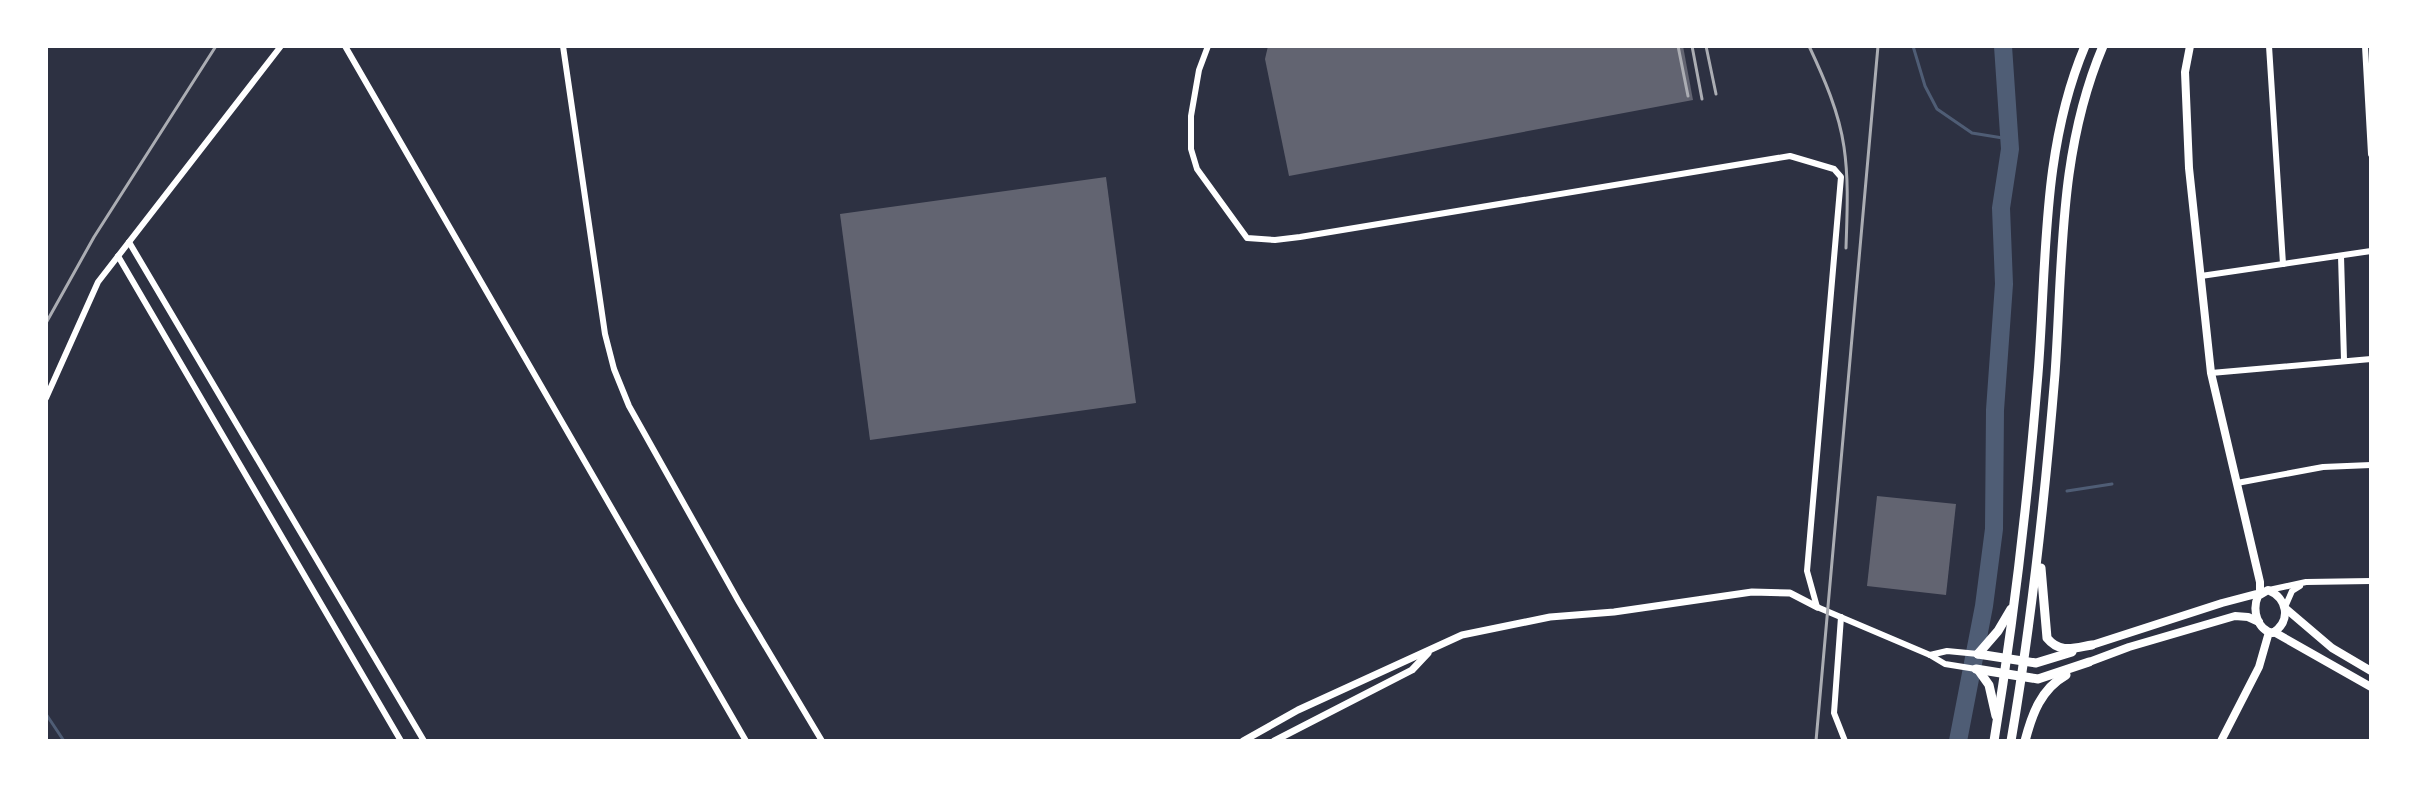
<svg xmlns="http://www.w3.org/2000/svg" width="2417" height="787" font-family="Figtree,sans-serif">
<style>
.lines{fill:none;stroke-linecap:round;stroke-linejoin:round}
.stream{stroke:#4f5d75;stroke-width:3}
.river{stroke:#4f5d75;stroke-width:18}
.building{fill:#626471}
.minor{stroke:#fff;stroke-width:6}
.tertiary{stroke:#fff;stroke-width:7}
.secondary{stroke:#fff;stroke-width:8}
.primary{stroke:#fff;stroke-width:9}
.rail{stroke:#abadb3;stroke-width:3}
</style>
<rect width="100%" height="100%" fill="#2d3142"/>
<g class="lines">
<g class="stream">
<path d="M1913 46 1925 86 1937 109 1972 133 2009 139"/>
<path d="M2067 491 2112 484"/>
<path d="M46 714 64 741"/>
</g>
<path class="river" d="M1958 741 1984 606 1994 529 1995 410 2004 284 2001 208 2010 149 2003 46"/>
</g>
<g class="building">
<path d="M1268 46H1683L1693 100 1289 176 1265 59Z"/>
<path d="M1106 177 1136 403 870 440 840 214Z"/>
<path d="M1877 496 1956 504 1946 595 1867 586Z"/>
</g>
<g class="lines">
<g class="minor">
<path d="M345 46 746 741"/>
<path d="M563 46 605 334 614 369 629 406 739 602 822 741"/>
<path d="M1208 46 1199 70 1191 116V149L1197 169 1247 238 1275 240 1300 237 1790 156 1834 169 1841 177 1807 571 1817 607 1930 655 1945 664 1976 669"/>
<path d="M2269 46 2283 264"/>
<path d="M2365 46 2371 154"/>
<path d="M129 242 424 741"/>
<path d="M118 256 401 741"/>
<path d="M2341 256 2344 360"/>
<path d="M2201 276 2371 251"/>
<path d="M2211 373 2371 359"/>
<path d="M46 398 98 282 281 46"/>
<path d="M2237 483 2323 467 2371 465"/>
<path d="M2269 590 2306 582 2371 581"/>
<path d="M2285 607 2292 591 2300 586"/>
<path d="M1841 617 1834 713 1845 741"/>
<path d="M1930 655 1947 651 1978 654"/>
</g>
<g class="tertiary">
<path d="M1243 741 1298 710 1462 635 1550 617 1614 612 1752 592 1790 593 1817 607"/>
<path d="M1274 741 1412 670 1428 653"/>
</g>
<g class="secondary">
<path d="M2268 590C2287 598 2292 620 2273 633 2257 630 2252 610 2258 596Z"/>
<path d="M2285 608 2332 648 2371 671"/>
<path d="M2274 632 2371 687"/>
<path d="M2092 645 2222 603 2260 593V582L2211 373 2189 168 2185 72 2190 46"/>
<path d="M2089 662 2129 647 2235 616 2248 617 2259 622"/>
<path d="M2221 741 2259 667 2269 632"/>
</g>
<g class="primary">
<path d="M2041 568 2047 638C2060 654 2074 648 2092 645"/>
<path d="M1978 654 2036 663 2072 652"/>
<path d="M1978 654 1998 631 2011 609"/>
<path d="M1976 669 2038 679 2089 662"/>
<path d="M1979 671 1989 685 1996 716"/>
<path d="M1994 741C2014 619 2028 497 2038 374 2047 263 2041 150 2085 46"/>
<path d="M2011 741C2032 619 2045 497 2055 374 2063 261 2058 152 2103 46"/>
<path d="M2025 741C2032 714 2041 689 2066 675"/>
</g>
<g class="rail">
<path d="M1678 46 1688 96"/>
<path d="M1692 46 1702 99"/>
<path d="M1706 46 1716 94"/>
<path d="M1809 46C1824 78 1839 112 1844 147 1849 181 1847 215 1846 248"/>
<path d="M46 323 94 237 216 46"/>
<path d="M1816 741 1878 46"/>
</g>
</g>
<rect width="2417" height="787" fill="none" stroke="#ffffff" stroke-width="96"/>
</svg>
